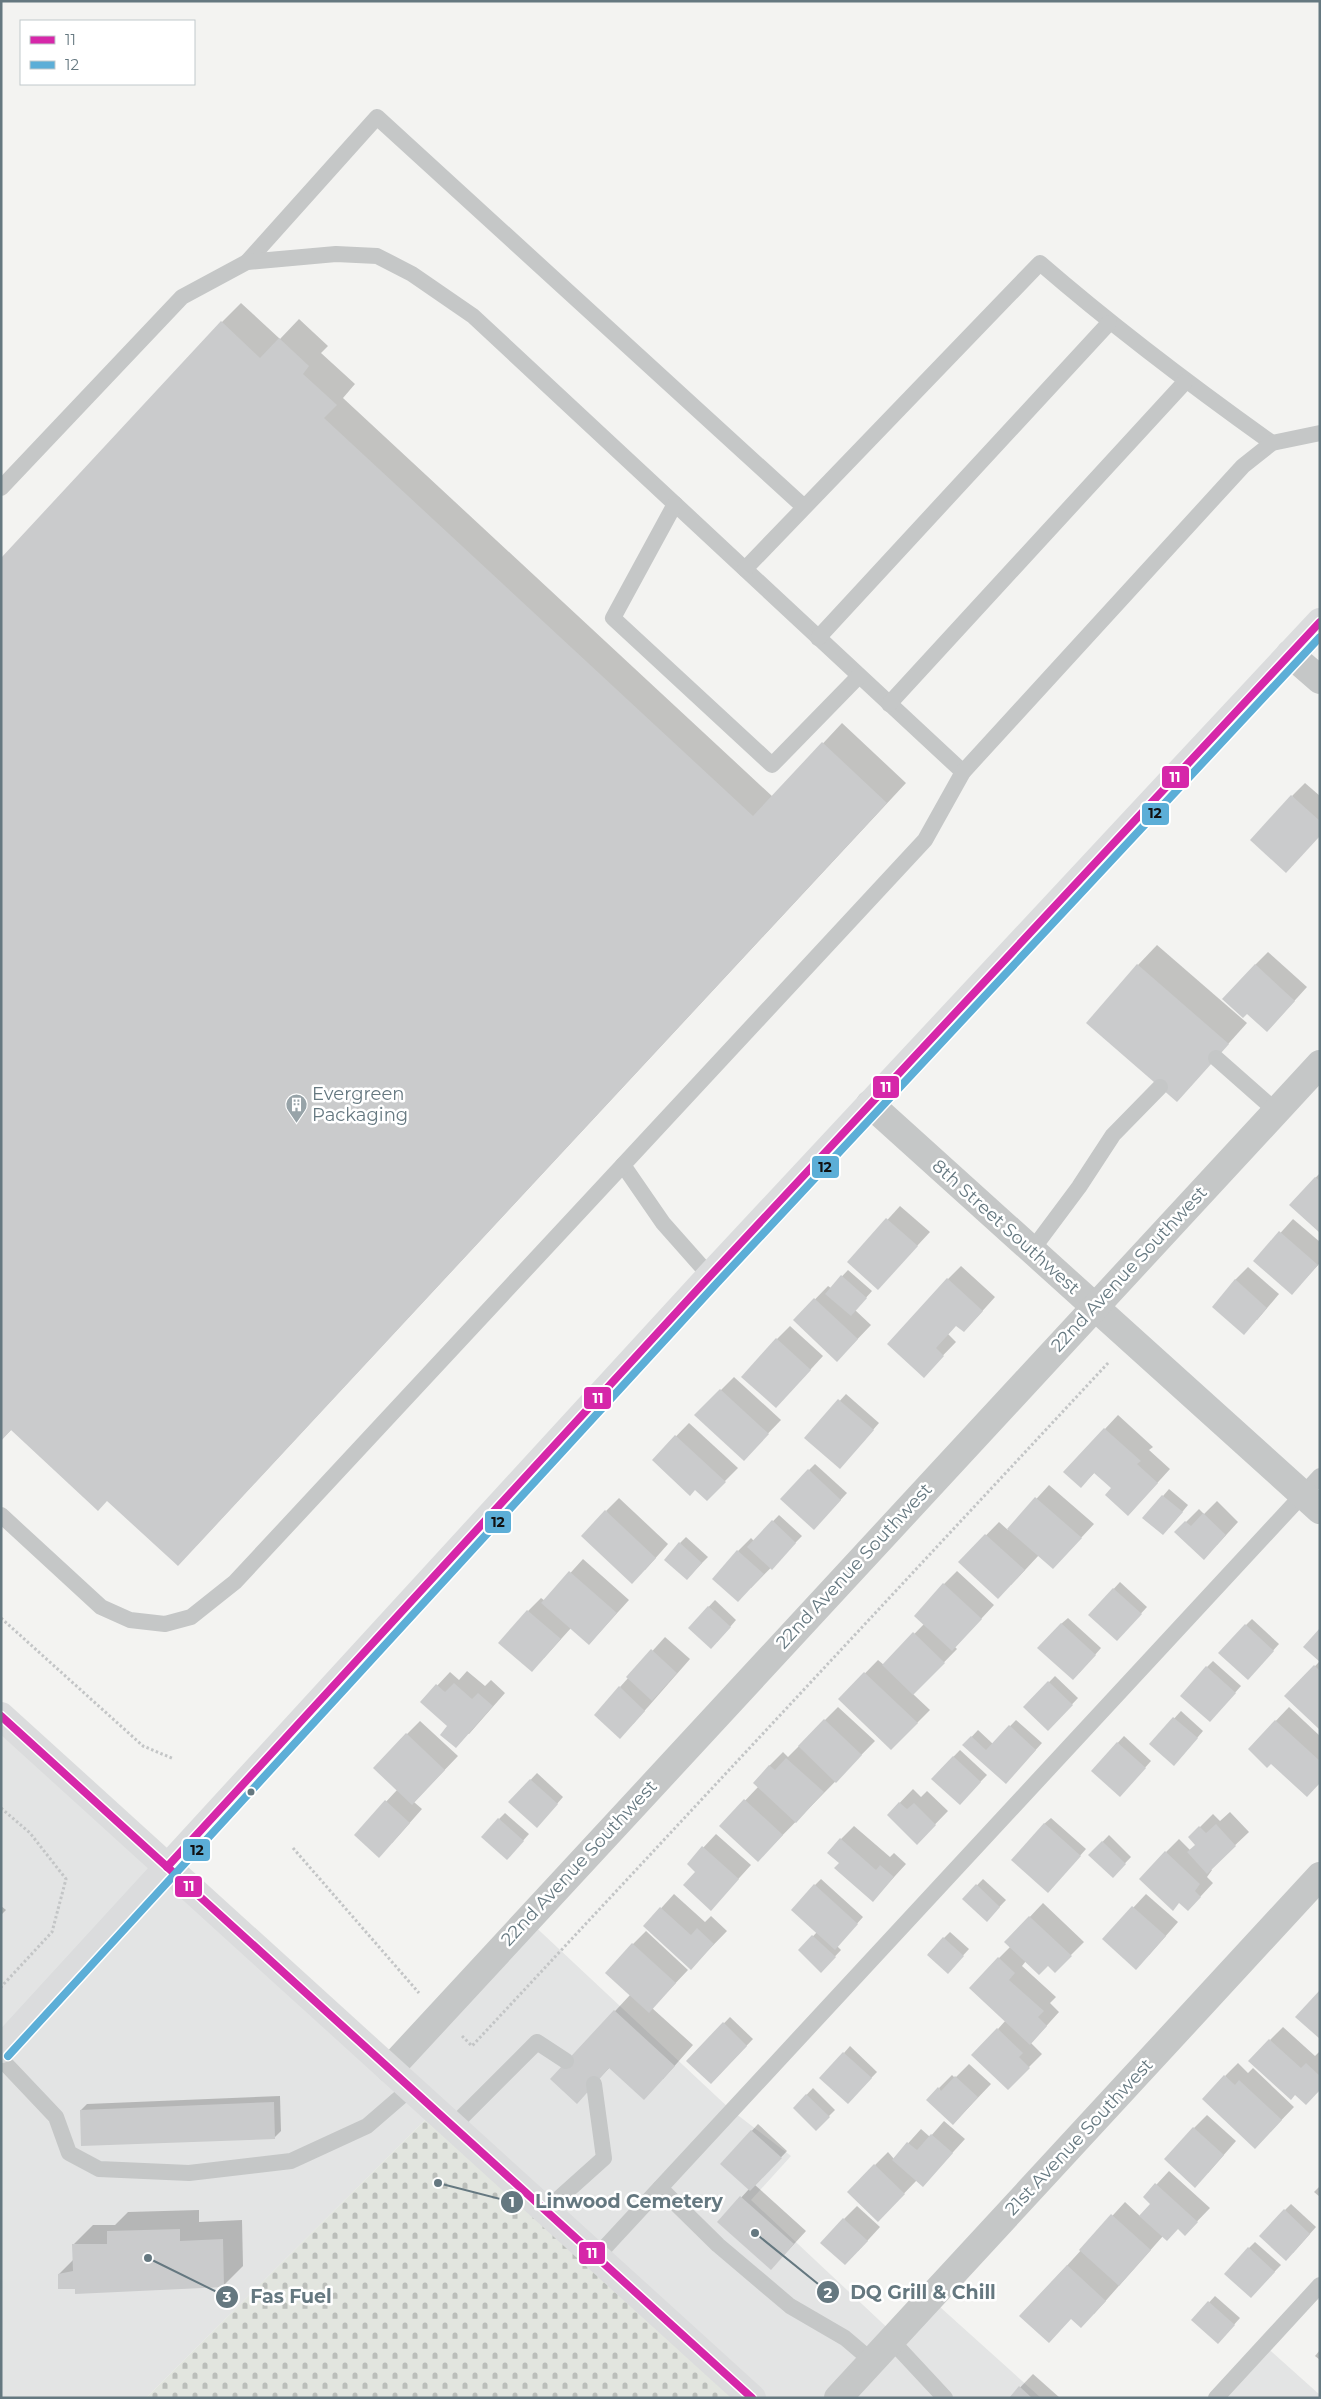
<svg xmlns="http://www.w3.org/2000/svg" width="1321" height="2399" font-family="Montserrat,sans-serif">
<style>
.built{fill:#e3e4e4}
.cemetery{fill:url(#cemetery-stones)}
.shadow{fill:#0003}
.building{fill:#cacbcc}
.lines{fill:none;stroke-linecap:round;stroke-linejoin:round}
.path{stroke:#c3c5c6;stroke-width:3;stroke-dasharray:2.5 2.5;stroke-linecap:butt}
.service{stroke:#c5c7c7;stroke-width:16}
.minor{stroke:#c5c7c7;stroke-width:28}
.secondary{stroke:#dbdcdd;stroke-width:28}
.bus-1-casing{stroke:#fff;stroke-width:11}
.bus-2-casing{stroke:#fff;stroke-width:11}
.bus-1{stroke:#d627a9;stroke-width:8}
.bus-2{stroke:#5caed7;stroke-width:8}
.bus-dot{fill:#657880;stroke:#fff;stroke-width:2}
.labels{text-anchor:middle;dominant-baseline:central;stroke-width:5;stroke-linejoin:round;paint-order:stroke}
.poi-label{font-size:18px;fill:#657880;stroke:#fff;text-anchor:start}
.street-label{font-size:18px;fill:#657880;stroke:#fff}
.leader{fill:none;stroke:#657880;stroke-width:2}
.callout-dot{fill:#657880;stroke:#fff;stroke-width:2}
.mark-label{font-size:15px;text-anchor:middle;font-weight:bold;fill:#fff}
.callout-label{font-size:19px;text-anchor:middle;font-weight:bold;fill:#657880;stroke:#fff;stroke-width:5;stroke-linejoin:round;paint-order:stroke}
.line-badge{stroke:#fff;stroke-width:2}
.badge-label{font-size:14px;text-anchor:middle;font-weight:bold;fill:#fff}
.pale-badge-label{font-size:14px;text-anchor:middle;font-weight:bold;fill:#111}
</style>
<defs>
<pattern id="cemetery-stones" width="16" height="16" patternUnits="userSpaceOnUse" patternTransform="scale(1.25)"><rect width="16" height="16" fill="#e2e5df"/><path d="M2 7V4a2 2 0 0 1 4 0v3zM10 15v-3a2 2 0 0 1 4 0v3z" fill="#bbbeba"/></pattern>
</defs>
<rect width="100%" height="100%" fill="#f3f3f1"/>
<g class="built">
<path d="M1 1717 390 2069 527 1919 731 2110 791 2156 751 2200 895 2335 930 2298 1041 2398H752L435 2110 146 2398H1Z"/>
<path d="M1264 2345 1320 2395V2398H1216Z"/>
</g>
<path class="cemetery" d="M435 2110 752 2398H146Z"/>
<g class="shadow">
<path d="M241 303 280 339 299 319 328 346 321 353 355 384 343 398 773 797 842 723 906 783 197 1545 108 1500 12 1429 1 1440 222 322Z"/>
<path d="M1305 783 1320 796V835L1292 796Z"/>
<path d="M1157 945 1247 1023 1177 1101 1138 965Z"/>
<path d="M1268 952 1307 987 1267 1031 1247 1012 1255 965Z"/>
<path d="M1320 1173V1232L1290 1205Z"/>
<path d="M900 1206 930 1232 878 1288 849 1262Z"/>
<path d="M1293 1219 1320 1242V1263L1292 1293 1255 1261Z"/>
<path d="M961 1266 995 1297 977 1317 957 1324 948 1334 956 1342 923 1376 948 1279Z"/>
<path d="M1248 1267 1279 1294 1257 1320 1235 1280Z"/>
<path d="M848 1270 872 1291 855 1310 871 1325 850 1347 795 1320 828 1286 831 1288Z"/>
<path d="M790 1326 823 1356 776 1407 777 1339Z"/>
<path d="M734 1377 781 1420 756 1446 696 1415Z"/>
<path d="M846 1394 879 1423 846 1461 806 1438Z"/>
<path d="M1118 1415 1153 1447 1149 1450 1170 1469 1128 1515 1112 1488 1095 1472 1081 1486 1065 1472Z"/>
<path d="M689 1423 738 1468 720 1486 696 1489 653 1460Z"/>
<path d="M815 1464 847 1493 820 1522 809 1470Z"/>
<path d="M1049 1485 1094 1524 1053 1568 1039 1555 1011 1585 960 1562 999 1522 1008 1530Z"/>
<path d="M1169 1489 1188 1505 1169 1528 1163 1496Z"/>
<path d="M619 1498 668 1544 645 1570 606 1511Z"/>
<path d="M1217 1501 1238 1522 1217 1545 1176 1532 1199 1509 1204 1514Z"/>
<path d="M779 1515 802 1536 751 1588 738 1551 751 1538 754 1541Z"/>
<path d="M686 1537 708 1557 693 1572 680 1543Z"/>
<path d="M583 1559 629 1600 589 1644 571 1628 544 1658 528 1611 541 1598 545 1601Z"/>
<path d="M957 1571 994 1605 955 1647 957 1649 913 1694 930 1710 891 1749 840 1699 878 1660 884 1665 924 1624 944 1584Z"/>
<path d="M1120 1582 1147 1607 1123 1633 1090 1615Z"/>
<path d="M715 1600 736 1620 717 1642 689 1628Z"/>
<path d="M1068 1618 1101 1648 1079 1673 1061 1624Z"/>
<path d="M1252 1619 1279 1644 1254 1672 1246 1625Z"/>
<path d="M665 1637 690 1659 633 1724 620 1687Z"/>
<path d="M1213 1661 1241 1686 1216 1714 1207 1667Z"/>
<path d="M1320 1661V1728L1286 1696Z"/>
<path d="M467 1671 485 1686 491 1680 505 1693 469 1734 449 1726 422 1702 450 1672 459 1680Z"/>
<path d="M1055 1676 1078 1698 1048 1730 1025 1707Z"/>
<path d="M838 1707 875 1741 771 1847 721 1826 758 1787 754 1783 770 1765 783 1752 788 1757Z"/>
<path d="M1289 1707 1320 1736V1782L1271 1762 1249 1749Z"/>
<path d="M1181 1711 1203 1731 1180 1758 1151 1744Z"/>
<path d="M1016 1720 1042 1743 1012 1776 964 1745 978 1730 993 1744Z"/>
<path d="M420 1721 458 1756 414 1802 422 1809 392 1843 355 1835 397 1790 407 1734Z"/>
<path d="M1124 1736 1151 1761 1126 1789 1092 1771Z"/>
<path d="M960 1750 987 1775 960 1803 933 1778Z"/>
<path d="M537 1773 563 1797 543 1820 510 1802Z"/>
<path d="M913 1789 921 1797 927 1791 948 1811 917 1843 888 1815Z"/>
<path d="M1230 1812 1249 1832 1210 1869 1212 1870 1207 1877 1213 1883 1188 1910 1166 1852 1179 1839 1191 1851 1197 1845 1190 1837 1213 1814 1220 1821Z"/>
<path d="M505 1813 529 1834 513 1852 499 1819Z"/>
<path d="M1051 1818 1086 1849 1054 1885 1044 1824Z"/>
<path d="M854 1826 890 1857 894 1853 906 1864 873 1900 841 1863V1839Z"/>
<path d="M716 1834 751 1865 711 1909 697 1872 688 1864Z"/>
<path d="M1109 1835 1131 1857 1113 1876 1090 1855Z"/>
<path d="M821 1879 863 1917 837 1946 841 1950 827 1965 800 1950 817 1932 815 1885Z"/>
<path d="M983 1879 1006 1900 987 1920 964 1899Z"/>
<path d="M674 1894 705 1922 711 1916 727 1931 691 1968 645 1926Z"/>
<path d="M1146 1894 1178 1922 1149 1955 1104 1939Z"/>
<path d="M1043 1903 1084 1942 1068 1958 1048 1964 1026 1961 1022 1966 1056 1997 1050 2003 1059 2012 1031 2043 1042 2054 1008 2088 998 2029 1006 2020 999 1958 1011 1946 1006 1942Z"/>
<path d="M1 1906 6 1910 1 1915Z"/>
<path d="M646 1931 688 1970 652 2008 693 2045 663 2079 610 2067 596 2082 552 2079 630 1995 633 1944Z"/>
<path d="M950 1932 969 1949 948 1972 928 1954Z"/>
<path d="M730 2017 753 2039 711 2083 688 2061Z"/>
<path d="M1283 2027 1315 2056 1320 2051V2090L1296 2094 1270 2040Z"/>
<path d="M850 2046 877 2072 854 2096 844 2053Z"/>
<path d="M1238 2063 1248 2073 1253 2068 1294 2107 1268 2134 1225 2076Z"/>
<path d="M969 2064 991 2084 953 2124 939 2088 952 2075 955 2078Z"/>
<path d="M813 2088 835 2110 816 2129 794 2108Z"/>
<path d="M280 2096 281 2131 275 2137 81 2110 87 2104Z"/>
<path d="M1207 2115 1236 2141 1208 2173 1194 2128Z"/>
<path d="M944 2121 965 2139 923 2185 917 2180 891 2207 875 2165 888 2152 894 2159 921 2129 930 2137Z"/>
<path d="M758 2124 787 2151 755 2185 806 2231 784 2255 719 2222 749 2189 722 2164Z"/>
<path d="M1169 2171 1210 2208 1185 2234 1178 2227 1163 2236 1094 2314 1072 2318 1021 2316 1125 2202 1140 2216 1151 2204 1145 2197Z"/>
<path d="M1320 2186V2197L1314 2192Z"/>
<path d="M1291 2204 1316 2227 1293 2253 1285 2210Z"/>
<path d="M857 2206 880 2227 858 2251 844 2219Z"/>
<path d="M199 2210V2222L242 2220 243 2266 223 2286 76 2288 59 2274 74 2259V2244L93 2225H115L128 2212Z"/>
<path d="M1255 2242 1281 2265 1257 2290 1249 2248Z"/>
<path d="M1215 2296 1240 2318 1224 2336 1193 2320Z"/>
<path d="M1320 2350V2360L1315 2356Z"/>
<path d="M1033 2374 1060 2398H1010Z"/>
</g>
<g class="building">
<path d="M221 321 260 358 279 338 309 366 303 374 337 405 324 418 753 816 822 742 887 803 178 1566 107 1501 98 1511 11 1430 1 1441V558Z"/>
<path d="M1291 795 1320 821V836L1286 873 1250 840Z"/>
<path d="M1137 964 1229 1044 1177 1102 1086 1023Z"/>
<path d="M1255 964 1295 1001 1267 1032 1247 1014 1243 1018 1222 999Z"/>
<path d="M1315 1177 1320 1181V1233L1289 1205Z"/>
<path d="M886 1218 918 1246 878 1290 847 1262Z"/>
<path d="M1279 1231 1318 1265 1292 1295 1253 1261Z"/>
<path d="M841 1275 867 1298 851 1316 825 1294Z"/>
<path d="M947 1278 983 1311 964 1332 956 1326 936 1348 944 1356 924 1378 887 1344Z"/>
<path d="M1235 1279 1267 1308 1244 1335 1212 1307Z"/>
<path d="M814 1298 858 1339 837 1362 793 1320Z"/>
<path d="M776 1338 811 1370 776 1408 741 1377Z"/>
<path d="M720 1389 769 1434 744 1461 694 1415Z"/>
<path d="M838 1399 874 1430 840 1469 804 1438Z"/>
<path d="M1104 1428 1141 1461 1137 1464 1158 1483 1128 1516 1105 1495 1111 1488 1094 1473 1081 1488 1063 1472Z"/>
<path d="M675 1435 726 1482 707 1501 695 1490 690 1496 652 1460Z"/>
<path d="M808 1469 841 1500 814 1530 780 1499Z"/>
<path d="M1162 1495 1183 1512 1163 1535 1142 1518Z"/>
<path d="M1035 1497 1082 1538 1053 1569 1007 1529Z"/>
<path d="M605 1510 656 1558 632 1584 581 1536Z"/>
<path d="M1203 1513 1226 1535 1204 1560 1174 1532 1185 1521 1191 1526Z"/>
<path d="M772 1520 796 1543 772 1570 747 1547Z"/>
<path d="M985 1534 1025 1570 998 1599 958 1562Z"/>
<path d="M679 1542 702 1563 687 1580 664 1560Z"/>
<path d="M737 1550 764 1574 738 1602 712 1579Z"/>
<path d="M569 1571 617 1613 589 1645 541 1603Z"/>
<path d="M943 1583 982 1619 952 1651 914 1616Z"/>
<path d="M1113 1588 1142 1614 1117 1641 1088 1615Z"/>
<path d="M708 1606 731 1627 711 1649 688 1628Z"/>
<path d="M527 1610 561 1639 532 1672 498 1643Z"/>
<path d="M1061 1623 1096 1655 1073 1680 1037 1648Z"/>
<path d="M1245 1624 1274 1651 1248 1680 1218 1653Z"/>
<path d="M1320 1628V1662L1303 1647Z"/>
<path d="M913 1632 945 1663 913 1695 882 1665Z"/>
<path d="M651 1649 677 1673 652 1701 626 1677Z"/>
<path d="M1314 1665 1320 1671V1730L1284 1696Z"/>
<path d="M1206 1666 1236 1693 1210 1722 1180 1696Z"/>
<path d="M864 1672 918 1723 891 1750 838 1699Z"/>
<path d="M1048 1681 1073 1705 1048 1731 1023 1707Z"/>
<path d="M454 1683 472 1699 478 1693 493 1706 456 1748 440 1735 447 1726 420 1702 436 1684 445 1692Z"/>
<path d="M619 1686 645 1711 620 1739 594 1715Z"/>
<path d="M1173 1717 1198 1738 1174 1766 1149 1744Z"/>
<path d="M824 1719 862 1755 836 1783 798 1746Z"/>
<path d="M1275 1720 1320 1761V1783L1307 1797 1271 1764 1267 1768 1248 1749Z"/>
<path d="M1009 1725 1036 1750 1006 1784 962 1745 971 1736 986 1750Z"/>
<path d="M406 1733 445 1770 412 1805 373 1768Z"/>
<path d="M1117 1742 1146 1768 1120 1797 1091 1771Z"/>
<path d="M953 1756 981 1782 960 1805 931 1779Z"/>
<path d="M786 1758 824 1792 796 1823 753 1783 769 1765 775 1770Z"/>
<path d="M530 1779 558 1804 537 1828 508 1802Z"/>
<path d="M744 1799 783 1835 758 1862 719 1826Z"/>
<path d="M385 1800 410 1823 379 1858 354 1835Z"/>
<path d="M899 1802 907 1809 914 1803 936 1825 917 1845 887 1815Z"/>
<path d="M498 1818 524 1841 507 1860 481 1837Z"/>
<path d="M1044 1823 1081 1856 1048 1893 1011 1860Z"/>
<path d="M1216 1824 1236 1846 1207 1874 1187 1852 1195 1845 1188 1837 1199 1826 1206 1833Z"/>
<path d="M840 1838 876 1870 880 1865 894 1877 873 1902 834 1868 839 1863 827 1853Z"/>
<path d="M1102 1841 1126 1864 1113 1878 1088 1855Z"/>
<path d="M702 1846 739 1879 711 1911 683 1885 695 1872 687 1864Z"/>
<path d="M1165 1851 1200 1884 1195 1891 1201 1897 1188 1911 1179 1903 1173 1911 1139 1879Z"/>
<path d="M814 1884 858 1924 835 1950 791 1910Z"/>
<path d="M976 1884 1000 1907 987 1922 962 1899Z"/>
<path d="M1132 1906 1166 1936 1136 1970 1102 1939Z"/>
<path d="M660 1907 691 1935 697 1928 714 1944 691 1970 643 1926Z"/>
<path d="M1029 1916 1072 1956 1055 1973 1048 1966 1039 1975 1004 1942Z"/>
<path d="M812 1935 836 1957 821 1973 798 1950Z"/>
<path d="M943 1937 964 1956 948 1974 927 1955Z"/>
<path d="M632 1943 676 1983 649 2013 605 1973Z"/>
<path d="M998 1957 1015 1973 1009 1980 1044 2011 1038 2017 1047 2026 1030 2045 969 1988Z"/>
<path d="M1320 1990V2039L1295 2017Z"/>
<path d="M614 2010 675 2066 644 2100 609 2068 577 2104 550 2079Z"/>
<path d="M723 2022 747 2046 711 2084 686 2061Z"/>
<path d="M997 2028 1023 2053 1019 2057 1030 2068 1008 2090 971 2055Z"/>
<path d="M1269 2039 1301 2068 1306 2063 1320 2076V2090L1306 2105 1295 2095 1291 2100 1248 2061Z"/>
<path d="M843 2052 872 2078 848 2104 819 2078Z"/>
<path d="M1224 2075 1235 2085 1239 2080 1282 2120 1255 2149 1202 2099Z"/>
<path d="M955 2076 978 2097 953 2125 926 2100 938 2087 941 2091Z"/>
<path d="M806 2094 830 2117 816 2131 793 2108Z"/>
<path d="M274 2102 275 2139 81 2146 80 2110Z"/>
<path d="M1193 2127 1224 2155 1195 2188 1164 2159Z"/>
<path d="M751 2130 782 2158 750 2191 720 2164Z"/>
<path d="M931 2134 953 2153 923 2187 892 2160 907 2142 917 2150Z"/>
<path d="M874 2164 905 2194 878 2222 847 2192Z"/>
<path d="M1155 2183 1198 2222 1185 2236 1178 2229 1167 2241 1139 2216 1150 2204 1143 2197Z"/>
<path d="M740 2196 794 2244 771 2270 717 2222Z"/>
<path d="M1284 2209 1310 2234 1286 2261 1259 2236Z"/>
<path d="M1111 2214 1151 2250 1119 2286 1079 2250Z"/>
<path d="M843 2218 868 2241 845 2265 820 2243Z"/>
<path d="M180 2229V2241L223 2239 224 2287 75 2294V2289H58V2274L73 2271 72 2244H107V2231Z"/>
<path d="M1248 2247 1275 2272 1251 2298 1224 2274Z"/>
<path d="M1067 2265 1106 2301 1081 2328 1071 2319 1049 2343 1019 2316Z"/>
<path d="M1208 2301 1235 2325 1218 2344 1191 2320Z"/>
<path d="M1019 2386 1032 2398H1009Z"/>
</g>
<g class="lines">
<g class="path">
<path d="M1 1618 143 1746 174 1759"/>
<path d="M1 1808 30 1833 66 1879 52 1932 1 1987"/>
<path d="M293 1848 419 1993"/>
<path d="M462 2036 472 2046 1109 1362"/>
</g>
<g class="service">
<path d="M247 262 377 117 804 507"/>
<path d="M1 488 182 297 247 262 336 254 377 256 412 274 473 316 963 772"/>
<path d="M675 504 613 618 772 765 859 676"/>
<path d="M745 569 1040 263C1115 328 1192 386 1272 443"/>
<path d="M818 638 1109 323"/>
<path d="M889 704 1185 382"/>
<path d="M1216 1058 1276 1111"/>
<path d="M1032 1250 1079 1187 1113 1135 1160 1087"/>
<path d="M710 1276 663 1223 623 1165 925 840 963 772 1243 466 1272 443 1320 433"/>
<path d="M1 1515 101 1607 130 1620 165 1624 191 1617 235 1582 623 1165"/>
<path d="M1 2059 56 2117 69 2153 99 2169 189 2173 291 2161 367 2126 411 2088"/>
<path d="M453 2126 537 2042 566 2061"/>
<path d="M660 2188 718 2245 790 2306 845 2338 872 2361"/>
<path d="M546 2210 604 2158 594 2084"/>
<path d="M596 2257 1320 1476"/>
<path d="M891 2340 945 2398"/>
<path d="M1216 2398 1320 2285"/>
</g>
<g class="minor">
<path d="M1290 654 1320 680"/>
<path d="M870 1104 1320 1510"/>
<path d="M390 2069 1320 1064"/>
<path d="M838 2398 1320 1876"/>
</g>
<g class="secondary">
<path d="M1 1716 752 2398"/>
<path d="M1 2049 710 1276 1320 622"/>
</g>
<defs>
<g id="bus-1">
<path d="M1 1716 752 2398"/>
<path d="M167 1867 710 1276 1320 622"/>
</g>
<path id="bus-2" d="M8 2056 717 1283 1320 637"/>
</defs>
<use href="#bus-1" class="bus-1-casing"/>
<use href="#bus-2" class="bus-2-casing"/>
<use href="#bus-1" class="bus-1"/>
<use href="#bus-2" class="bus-2"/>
</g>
<defs>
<symbol id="building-pin" viewBox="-11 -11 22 30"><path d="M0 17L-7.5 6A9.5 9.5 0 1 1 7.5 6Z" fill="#97a3a8" stroke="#fff"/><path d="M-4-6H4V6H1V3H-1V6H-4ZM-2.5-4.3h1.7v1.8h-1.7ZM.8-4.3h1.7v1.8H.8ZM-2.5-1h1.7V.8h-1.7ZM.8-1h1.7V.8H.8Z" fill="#fff"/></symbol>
</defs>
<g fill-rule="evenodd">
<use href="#building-pin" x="284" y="1092" width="25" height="34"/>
</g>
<circle class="bus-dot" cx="251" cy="1792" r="4.5"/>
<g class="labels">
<g class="poi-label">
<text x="312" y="1094">Evergreen<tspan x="312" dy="21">Packaging</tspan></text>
</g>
<g class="street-label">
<text transform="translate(1006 1227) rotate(42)">8th Street Southwest</text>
<text transform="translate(1129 1269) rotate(-47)">22nd Avenue Southwest</text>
<text transform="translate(854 1566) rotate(-47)">22nd Avenue Southwest</text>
<text transform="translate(579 1863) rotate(-47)">22nd Avenue Southwest</text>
<text transform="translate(1079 2137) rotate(-47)">21st Avenue Southwest</text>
</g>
</g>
<path class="leader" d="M438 2183L512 2202M755 2233L828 2292M148 2258L227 2297"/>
<g class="callout-dot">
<circle cx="438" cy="2183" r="5"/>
<circle cx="755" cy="2233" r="5"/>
<circle cx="148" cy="2258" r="5"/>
<circle cx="512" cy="2202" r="12"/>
<circle cx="828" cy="2292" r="12"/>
<circle cx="227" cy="2297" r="12"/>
</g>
<g class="mark-label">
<text x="512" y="2207">1</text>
<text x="828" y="2298">2</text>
<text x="227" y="2302">3</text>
</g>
<g class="callout-label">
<text x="629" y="2208">Linwood Cemetery</text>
<text x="923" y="2299">DQ Grill &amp; Chill</text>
<text x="291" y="2303">Fas Fuel</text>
</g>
<g class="line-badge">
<rect x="1161" y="765" width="29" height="24" rx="5" fill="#d627a9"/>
<rect x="1141" y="802" width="29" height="24" rx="5" fill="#5caed7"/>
<rect x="872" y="1075" width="28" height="24" rx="5" fill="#d627a9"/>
<rect x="811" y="1155" width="29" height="24" rx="5" fill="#5caed7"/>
<rect x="583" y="1386" width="29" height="24" rx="5" fill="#d627a9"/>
<rect x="484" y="1510" width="28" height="24" rx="5" fill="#5caed7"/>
<rect x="182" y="1838" width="29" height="24" rx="5" fill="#5caed7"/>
<rect x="174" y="1875" width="29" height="23" rx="5" fill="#d627a9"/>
<rect x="578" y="2241" width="28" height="24" rx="5" fill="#d627a9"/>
</g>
<g class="badge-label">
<text x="1175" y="782">11</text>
<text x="886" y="1092">11</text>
<text x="598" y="1403">11</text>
<text x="189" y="1891">11</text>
<text x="592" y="2258">11</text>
</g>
<g class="pale-badge-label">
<text x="1155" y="818">12</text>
<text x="825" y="1172">12</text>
<text x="498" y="1527">12</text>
<text x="197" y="1855">12</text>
</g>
<rect width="1321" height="2399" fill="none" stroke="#657880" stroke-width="5"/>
<rect x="20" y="20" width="175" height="65" fill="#ffffff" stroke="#c1c9cc"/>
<rect x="30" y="36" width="25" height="8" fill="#d627a9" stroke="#c1c9cc"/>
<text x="65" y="45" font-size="15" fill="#657880">11</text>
<rect x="30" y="61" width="25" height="8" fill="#5caed7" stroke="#c1c9cc"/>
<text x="65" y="70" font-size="15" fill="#657880">12</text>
</svg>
